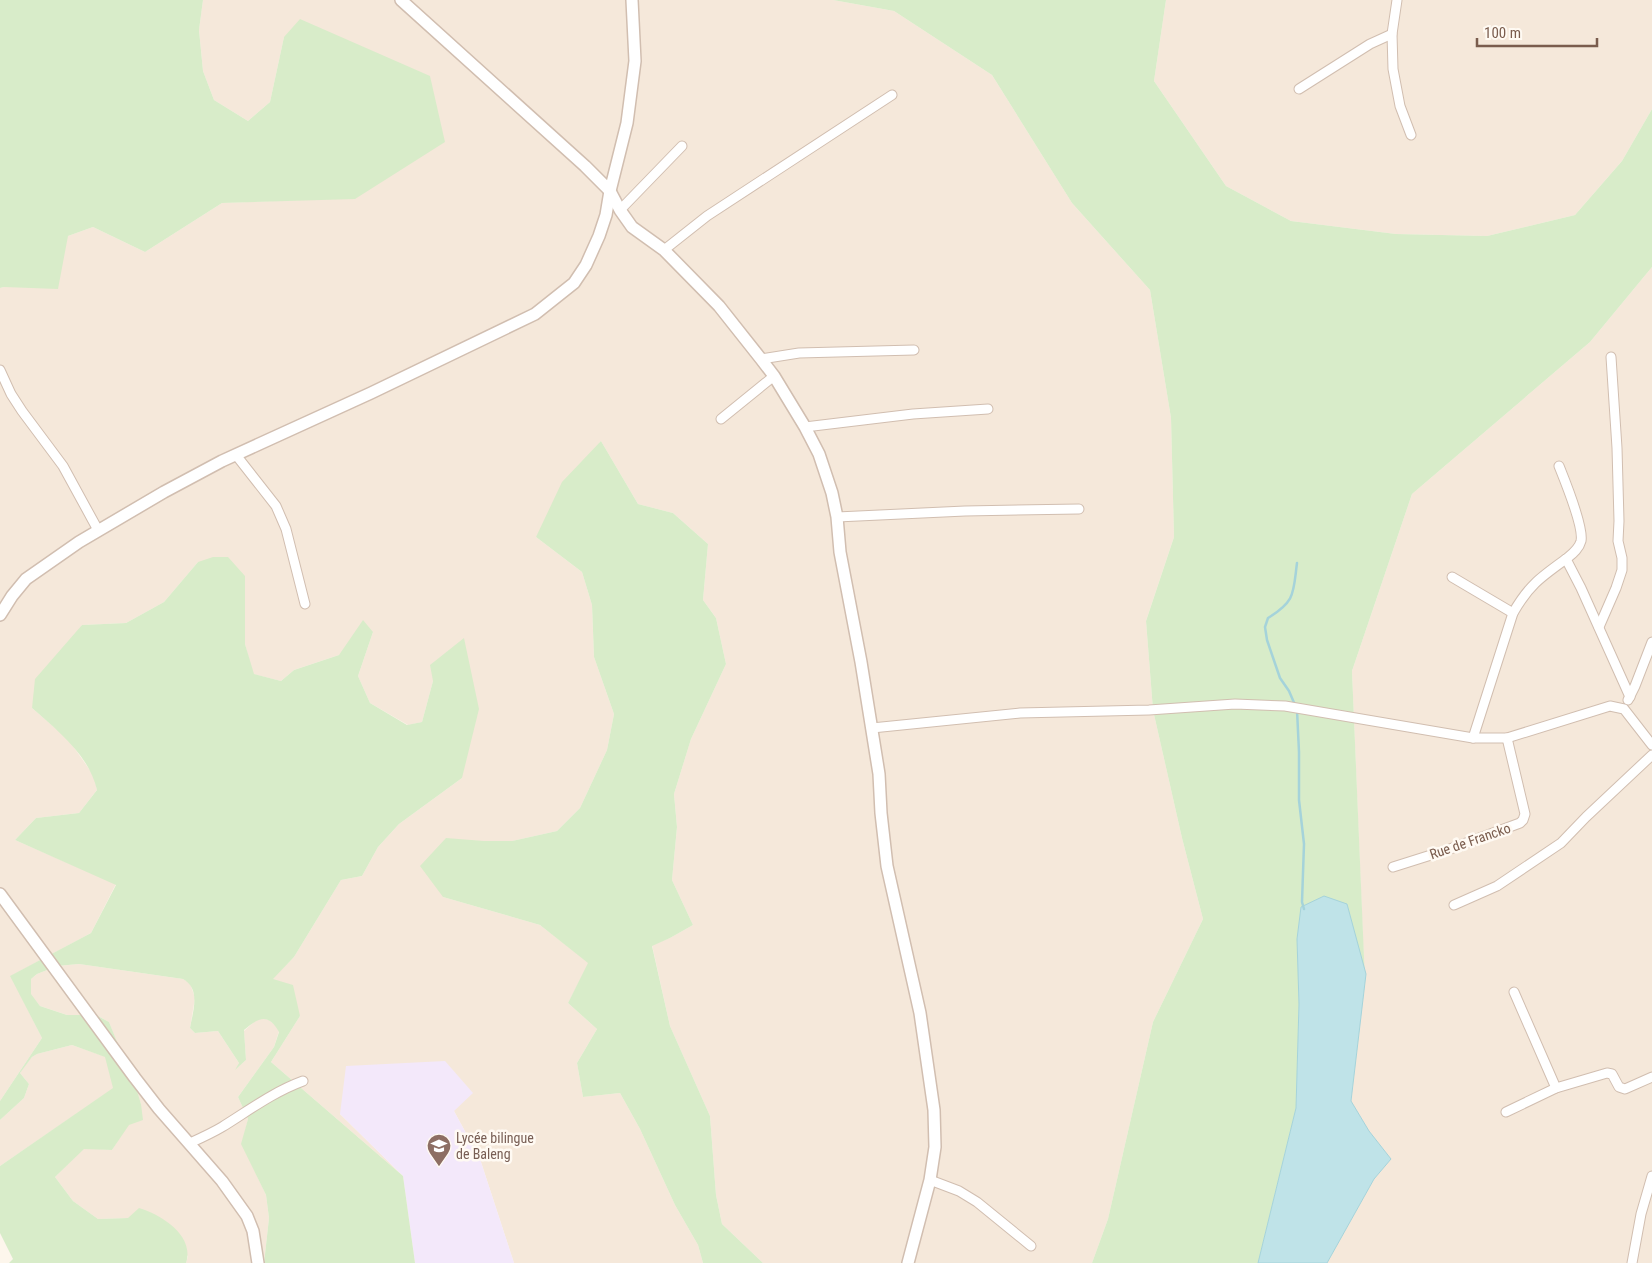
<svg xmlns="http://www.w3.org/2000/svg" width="1652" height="1263" font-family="'Roboto Condensed',sans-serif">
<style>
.residential{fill:#f5e8da}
.education{fill:#f3e8fa}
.green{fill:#d8ecc9}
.water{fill:#bfe3e8;stroke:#a5d3da}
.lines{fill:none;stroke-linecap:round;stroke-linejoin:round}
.stream{stroke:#a5d3da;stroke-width:2.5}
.minor-casing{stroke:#d1beb0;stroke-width:11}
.tertiary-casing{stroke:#d1beb0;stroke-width:14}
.minor{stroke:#fff;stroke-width:9}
.tertiary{stroke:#fff;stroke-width:11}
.labels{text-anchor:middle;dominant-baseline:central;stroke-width:5;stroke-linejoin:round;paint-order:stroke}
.street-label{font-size:14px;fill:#7a5c4d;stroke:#fffaf3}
.education-label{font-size:14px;fill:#785e54;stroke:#fffaf3;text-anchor:start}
</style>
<rect width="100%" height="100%" fill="#fdf6ec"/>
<g class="residential">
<path d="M203 0H833L894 11 992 75 1072 203 1150 290 1171 418 1174 537 1146 621 1153 710 1182 838 1203 919 1153 1022 1108 1219 1092 1263H763L722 1224 716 1195 710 1116 670 1026 652 945 670 938 693 925 672 880 677 827 674 794 691 739 726 664 716 618 703 600 708 544 673 513 638 504 601 441 536 537 582 572 592 605 594 657 614 714 607 750 580 808 557 831 512 841H484L443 897 540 925 589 963 568 1003 597 1029 577 1063 583 1097 620 1093 640 1129 675 1205 698 1245 703 1263H514L480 1159 454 1111 340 1114 403 1176 271 1062 300 1016 272 979 294 957 341 880 362 876 378 847 399 824 462 778 433 681 422 722 408 725 370 703 358 676 373 632 339 655 294 670 281 681 253 674 245 644V576L198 562 164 602 126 623 82 625 32 708 68 739 94 776 97 790 79 813 36 818 15 840 116 884 91 933 11 976 42 1038 0 1101V288L4 287 68 236 93 227 145 252 222 203 355 198 284 37 270 102 248 121 214 100 203 71 199 30Z"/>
<path d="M1166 0H1652V109L1622 161 1575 215 1487 236 1396 234 1291 221 1226 186 1154 81Z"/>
<path d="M1652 267V1263H1327L1374 1179 1391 1159 1369 1131 1351 1101 1365 981 1347 904 1364 966 1352 671 1412 494 1590 342Z"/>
<path d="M79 964 183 979 190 983 195 998 190 1028 195 1033 218 1031 239 1063 237 1068 246 1060 244 1031 255 1021 262 1018 269 1020 275 1025 279 1031 274 1047 238 1097 248 1119 242 1144 266 1195 269 1218 264 1263H186L188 1256 128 1218 98 1219 73 1201 55 1177 84 1148 112 1150 141 1104 109 1022 96 1015H67L40 1006 30 994 31 979 37 974 57 966Z"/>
<path d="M72 1045 106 1057 114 1088 0 1166V1120L24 1098 29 1084 20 1073 23 1068 32 1057 37 1054Z"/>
</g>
<path class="education" d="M445 1061 473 1093 454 1111 480 1159 514 1263H415L403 1176 340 1114 346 1066Z"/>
<g class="green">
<path d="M0 0H203L199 30 203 71 214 100 248 121 270 102 284 37 300 19 430 76 445 142 355 199 222 203 145 252 93 227 68 236 58 289 4 287 0 288Z"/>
<path d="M833 0H1166L1154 81 1226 186 1291 221 1396 234 1487 236 1575 215 1622 161 1652 109V267L1590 342 1412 494 1352 671 1365 981 1347 904 1301 907 1297 939 1299 1004 1296 1108 1258 1263H1092L1108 1219 1153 1022 1203 919 1182 838 1153 710 1146 621 1174 537 1171 418 1150 290 1072 203 992 75 894 11Z"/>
<path d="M601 441 638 504 673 513 708 544 703 600 716 618 726 664 691 739 674 794 677 827 672 880 693 925 670 938 652 946 670 1026 710 1116 716 1195 722 1224 763 1263H703L698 1245 675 1205 640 1129 620 1093 583 1097 577 1063 597 1029 568 1003 588 963 540 925 443 897 420 866 446 838 484 841H512L557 831 580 808 607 750 614 714 594 657 592 605 582 572 536 537 562 482Z"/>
<path d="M213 557H228L245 576V644L254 674 281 681 294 670 339 655 363 620 373 632 358 676 370 703 407 725 422 722 433 681 430 665 464 638 479 709 462 778 399 824 378 847 362 876 341 880 294 957 273 979 293 985 300 1016 271 1062 403 1176 415 1263H264L269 1218 266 1195 241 1144 248 1119 238 1097 274 1047 279 1032C268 1012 258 1018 244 1030L246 1060 235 1070 239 1063 218 1031 195 1033 190 1028C193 1011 201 989 183 979L79 964 57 966 37 974 31 979V994L40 1006 67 1015H96L109 1022 137 1091 141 1104 143 1120 129 1125 112 1150 84 1149 55 1177 73 1201 98 1219 128 1218 139 1208C162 1215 195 1236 186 1263H9L13 1259 0 1233V1166L113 1088 105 1057 72 1045 37 1054 32 1057 20 1073 29 1084 24 1098 0 1120V1101L42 1038 10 976 91 933 116 885 15 840 36 818 79 813 97 790C89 755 58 731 32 708L35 679 82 625 126 623 164 602 198 562Z"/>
</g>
<path class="water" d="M1324 896 1347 904 1366 974 1351 1101 1369 1131 1391 1159 1374 1179 1327 1263H1258L1296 1108 1299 1004 1297 939 1301 907Z"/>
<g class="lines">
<g class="stream">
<path d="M1295 705 1289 691 1280 678 1267 640 1265 627 1268 618C1296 601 1293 593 1297 563"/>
<path d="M1297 710 1299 752V800L1304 844 1302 902 1304 909"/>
</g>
<defs>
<g id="minor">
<path d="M1397 0 1392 34 1393 69 1400 106 1411 135"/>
<path d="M1299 89 1370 44 1392 34"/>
<path d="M620 210 682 146"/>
<path d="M664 250 707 216 892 95"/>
<path d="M761 359 799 353 914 350"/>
<path d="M0 370 11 394 22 411 63 466 98 530"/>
<path d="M721 419 774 376"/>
<path d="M805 427 913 414 988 409"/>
<path d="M236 455 276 506 286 529 305 604"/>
<path d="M1559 466C1565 481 1584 527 1581 541 1579 549 1572 554 1566 559L1581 588 1630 697"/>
<path d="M837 517 965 511 1079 509"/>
<path d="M1452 577 1513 613"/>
<path d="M1599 627 1616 588 1622 570V558L1618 541 1619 521 1617 448 1611 357"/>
<path d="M1628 700 1635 686 1652 642"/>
<path d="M872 728 1020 713 1149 710 1235 704 1285 706 1473 738H1507L1610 706 1624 709 1652 745"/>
<path d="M1473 738 1513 613C1529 585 1541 577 1566 559"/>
<path d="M1393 867 1450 849 1520 823 1523 820 1525 814 1507 738"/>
<path d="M1454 905 1497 886 1561 843 1586 817 1652 755"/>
<path d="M1514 992 1556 1088"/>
<path d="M1506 1112 1556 1088 1607 1073 1612 1074 1619 1087 1625 1089 1652 1077"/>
<path d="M190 1143C201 1138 212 1133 222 1127 248 1111 273 1092 303 1081"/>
<path d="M930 1180 959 1191 977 1202 1031 1246"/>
<path d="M1632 1263 1641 1214 1652 1176"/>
</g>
<g id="tertiary">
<path d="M401 0 585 166 610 191 620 210 632 227 664 250 719 306 761 359 774 376 805 427 819 454 832 493 837 517 840 552 861 662 879 774 881 813 887 866 920 1013 934 1110 935 1147 930 1180 908 1263"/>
<path d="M0 615 12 596 26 579 79 542 164 492 222 461 371 393 535 314 574 283 586 265 599 236 606 215 610 191 627 123 635 61 632 0"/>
<path d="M0 894 135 1078 159 1109 222 1181 247 1216 253 1231 258 1263"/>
</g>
</defs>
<use href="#minor" class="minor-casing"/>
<use href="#tertiary" class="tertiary-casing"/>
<use href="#minor" class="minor"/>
<use href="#tertiary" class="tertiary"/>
</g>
<defs>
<symbol id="school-pin" viewBox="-11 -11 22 30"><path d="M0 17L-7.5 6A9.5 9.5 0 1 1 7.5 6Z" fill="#8d6e63" stroke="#fffaf3"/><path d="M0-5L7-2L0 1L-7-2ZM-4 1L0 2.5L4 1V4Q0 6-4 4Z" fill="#fff"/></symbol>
</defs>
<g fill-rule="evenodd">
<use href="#school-pin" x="425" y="1132" width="28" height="38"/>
</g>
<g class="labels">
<g class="street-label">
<text transform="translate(1470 841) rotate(-19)">Rue de Francko</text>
</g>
<g class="education-label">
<text x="456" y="1138">Lycée bilingue<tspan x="456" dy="16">de Baleng</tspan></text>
</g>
</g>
<path d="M1477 38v8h120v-8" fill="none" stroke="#7a5c4d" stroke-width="2.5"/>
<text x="1484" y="38" font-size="15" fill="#7a5c4d" stroke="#fffaf3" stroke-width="4" paint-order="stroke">100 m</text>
</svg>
